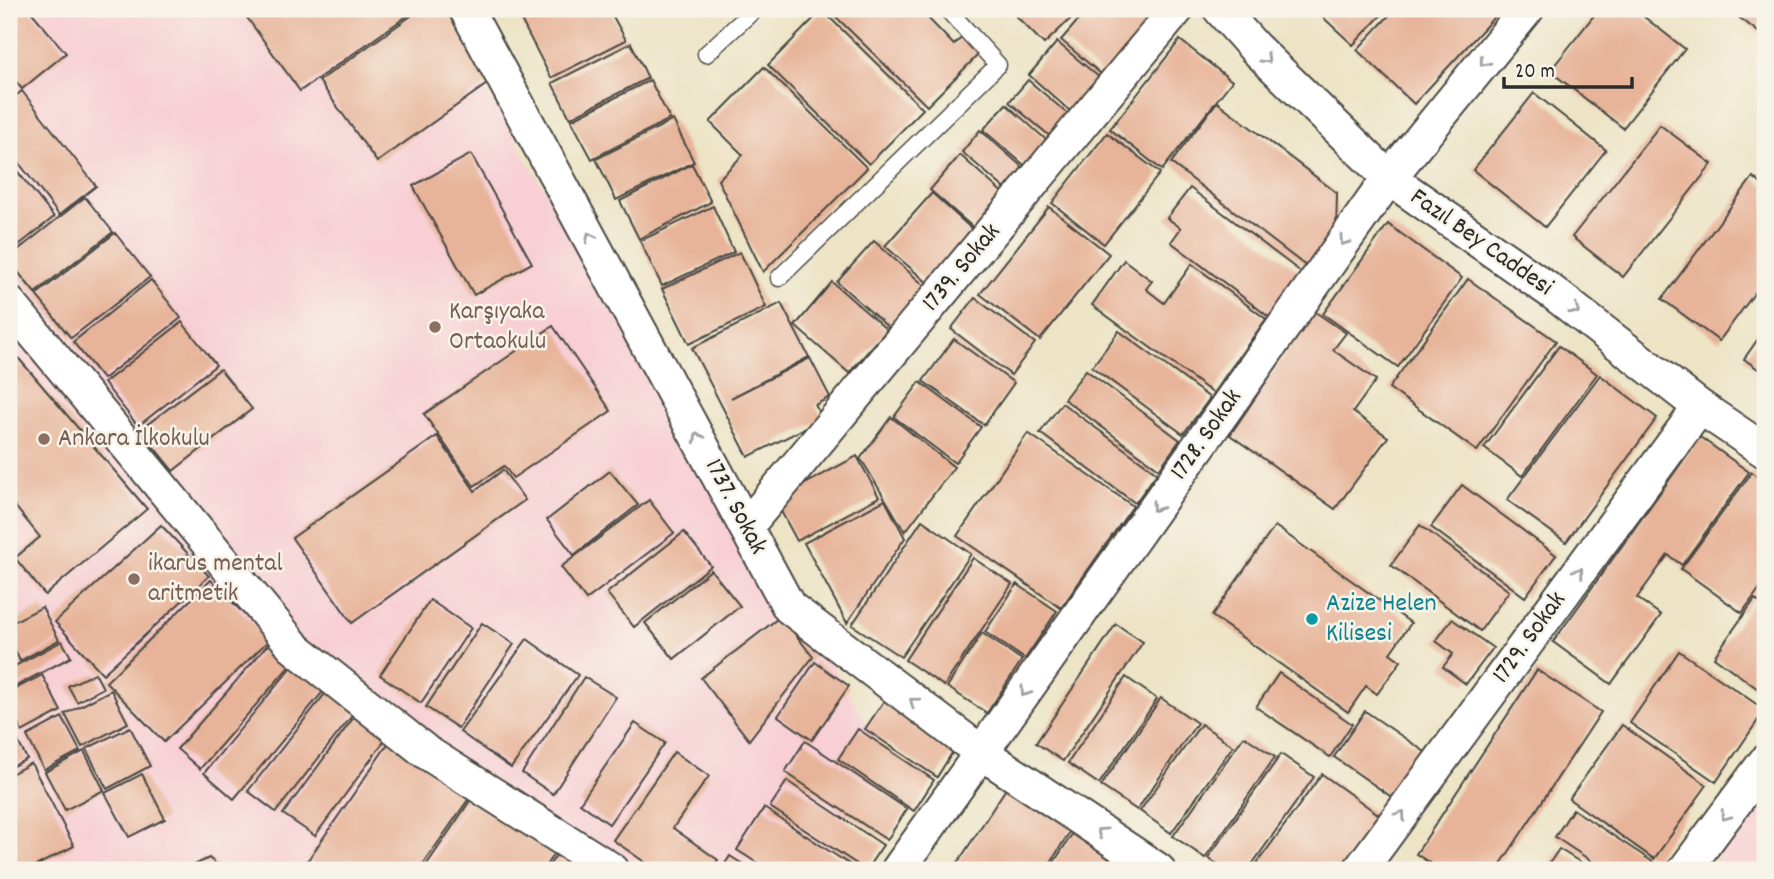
<svg xmlns="http://www.w3.org/2000/svg" width="1774" height="879" font-family="Dekko,sans-serif">
<style>
.built{fill:#f7cfd4}
.building{fill:#e7b499}
.lines{fill:none;stroke-linecap:round;stroke-linejoin:round}
.service-casing{stroke:#484742;stroke-width:19}
.minor-casing{stroke:#484742;stroke-width:37}
.service{stroke:#fff;stroke-width:16}
.minor{stroke:#fff;stroke-width:33}
.oneway{stroke:#a0a0a0}
.education-dot{fill:#8d6e63;stroke:#f7f3e8;stroke-width:2.5}
.culture-dot{fill:#0f9aa8;stroke:#f7f3e8;stroke-width:2.5}
.labels{text-anchor:middle;dominant-baseline:central;stroke-width:5;stroke-linejoin:round;paint-order:stroke}
.street-label{font-size:26px;fill:#2b2b2b;stroke:#f7f3e8}
.education-label{font-size:26px;fill:#785e54;stroke:#f7f3e8;text-anchor:start}
.culture-label{font-size:26px;fill:#0d838f;stroke:#f7f3e8;text-anchor:start}
</style>
<rect width="100%" height="100%" fill="#f7f3e8"/>
<filter id="ink" filterUnits="userSpaceOnUse"><feTurbulence type="fractalNoise" baseFrequency=".0143" numOctaves="2"/><feDisplacementMap in="SourceGraphic" scale="14" xChannelSelector="R" yChannelSelector="G"/><feConvolveMatrix kernelMatrix="1 2 1 2 8 2 1 2 1" color-interpolation-filters="sRGB"/></filter>
<filter id="wash" filterUnits="userSpaceOnUse"><feTurbulence type="fractalNoise" baseFrequency=".00686" numOctaves="4" result="noise"/><feDisplacementMap in="SourceGraphic" scale="28" xChannelSelector="R" yChannelSelector="G"/><feGaussianBlur stdDeviation="1.57" result="paint"/><feColorMatrix in="noise" values="0 0 0 0 0 0 0 0 0 0 0 0 0 0 0 0 0 1.4 0 .05"/><feComposite in="paint" operator="in"/></filter>
<g filter="url(#wash)">
<rect width="100%" height="100%" fill="#ede4c6"/>
<g class="built">
<path d="M9 9H436L497 110 502 108 524 155 890 762 812 870H9Z"/>
<path d="M1765 791V870H1709Z"/>
</g>
<g id="blocks">
<g class="building">
<path d="M9 9H29L66 53 22 89 9 73Z"/>
<path d="M247 9H417L300 91 243 12Z"/>
<path d="M421 9H444L494 79 377 162 319 81Z"/>
<path d="M524 9H609L626 40 551 78 517 12Z"/>
<path d="M828 9H931L925 15 954 45 963 36 981 52 927 106Z"/>
<path d="M1009 9H1081L1044 44Z"/>
<path d="M1088 9H1168L1107 79 1061 40Z"/>
<path d="M1314 9H1387L1353 45Z"/>
<path d="M1395 9H1494L1498 13 1414 104 1357 50Z"/>
<path d="M1599 9H1634L1685 49 1623 128 1550 71Z"/>
<path d="M1728 9H1765V37Z"/>
<path d="M822 10 923 109 869 164 768 65Z"/>
<path d="M1180 40 1232 81 1162 170 1110 129Z"/>
<path d="M1057 42 1106 83 1077 117 1029 75Z"/>
<path d="M631 43 648 78 570 118 552 83Z"/>
<path d="M764 67 867 168 763 272 718 180 743 155 710 122Z"/>
<path d="M650 80 670 119 592 159 571 120Z"/>
<path d="M1028 80 1075 120 1056 141 1009 102Z"/>
<path d="M22 91 96 186 59 215 9 150V101Z"/>
<path d="M1534 93 1606 150 1545 227 1473 170Z"/>
<path d="M1217 102 1337 193 1336 236 1311 270 1171 163Z"/>
<path d="M1006 104 1052 145 1030 170 983 130Z"/>
<path d="M673 120 694 162 616 200 596 159Z"/>
<path d="M1660 125 1712 164 1623 277 1572 237Z"/>
<path d="M980 130 1028 172 1010 193 962 152Z"/>
<path d="M1107 133 1160 173 1104 244 1052 203Z"/>
<path d="M471 154 532 263 474 295 413 186Z"/>
<path d="M960 155 1006 196 976 230 930 190Z"/>
<path d="M9 161 54 217 9 253Z"/>
<path d="M692 164 711 202 639 239 620 201Z"/>
<path d="M1753 177 1765 187V279L1719 341 1662 299Z"/>
<path d="M1190 188 1302 273 1269 317 1171 242 1181 228 1167 218Z"/>
<path d="M932 193 975 232 929 284 885 246Z"/>
<path d="M85 197 113 232 35 293 9 261V257Z"/>
<path d="M713 206 734 252 662 286 640 241Z"/>
<path d="M1049 207 1109 254 1040 340 980 294Z"/>
<path d="M1388 224 1462 278 1398 367 1323 314Z"/>
<path d="M115 233 150 277 71 338 36 295Z"/>
<path d="M874 241 927 288 890 329 837 282Z"/>
<path d="M740 252 766 307 689 344 662 289Z"/>
<path d="M1124 260 1152 281 1146 289 1164 303 1192 264 1266 319 1213 393 1092 305Z"/>
<path d="M1468 279 1556 341 1477 451 1389 388Z"/>
<path d="M151 280 181 318 103 379 73 342Z"/>
<path d="M832 282 887 330 849 373 795 326Z"/>
<path d="M975 298 1035 343 1011 375 951 329Z"/>
<path d="M781 303 809 357 731 398 810 358 830 397 815 405 823 419 748 457 692 348Z"/>
<path d="M1314 311 1346 333 1333 350 1376 380 1353 412 1388 437 1335 509 1230 435Z"/>
<path d="M182 322 216 365 138 426 104 383Z"/>
<path d="M553 326 611 411 513 478 504 466 474 486 424 414Z"/>
<path d="M1765 329V374L1744 359Z"/>
<path d="M1119 331 1210 398 1183 434 1092 367Z"/>
<path d="M954 339 1014 383 984 425 923 381Z"/>
<path d="M1559 346 1597 374 1522 476 1484 448Z"/>
<path d="M9 347 147 509 45 595 15 558 40 537 9 499Z"/>
<path d="M220 369 252 409 173 471 140 430Z"/>
<path d="M1086 370 1180 440 1159 469 1064 399Z"/>
<path d="M1600 375 1657 418 1566 542 1507 500Z"/>
<path d="M920 382 981 427 955 463 894 417Z"/>
<path d="M1062 403 1157 473 1135 503 1040 433Z"/>
<path d="M891 417 954 467 905 532 863 462 860 459Z"/>
<path d="M1028 433 1133 506 1061 608 957 536Z"/>
<path d="M437 436 475 491 503 470 525 500 352 623 292 538Z"/>
<path d="M1700 437 1749 472 1682 565 1668 555 1637 598 1661 615 1611 684 1553 642Z"/>
<path d="M857 456 879 497 797 541 775 500Z"/>
<path d="M610 471 638 505 574 555 547 520Z"/>
<path d="M1752 472 1765 482V581L1742 613 1681 569Z"/>
<path d="M1462 485 1556 555 1525 597 1431 527Z"/>
<path d="M649 500 674 533 586 600 561 567Z"/>
<path d="M885 500 905 538 847 623 804 543Z"/>
<path d="M922 520 971 554 901 657 852 625Z"/>
<path d="M161 525 209 576 103 674 55 622Z"/>
<path d="M1420 525 1509 591 1480 631 1391 565Z"/>
<path d="M1275 526 1411 623 1390 653 1401 661 1377 694 1366 686 1348 712 1212 616Z"/>
<path d="M684 532 711 566 634 627 607 593Z"/>
<path d="M973 558 1012 584 944 686 905 660Z"/>
<path d="M711 570 740 606 674 659 645 623Z"/>
<path d="M211 580 269 640 164 742 106 682Z"/>
<path d="M1017 584 1057 611 1025 659 985 632Z"/>
<path d="M1755 599 1765 606V694L1714 657Z"/>
<path d="M430 600 471 628 421 703 380 675Z"/>
<path d="M42 607 59 640 20 661 9 638V624Z"/>
<path d="M781 616 813 657 749 740 701 678Z"/>
<path d="M1452 619 1493 648 1466 684 1443 667 1453 654 1436 641Z"/>
<path d="M482 623 514 644 458 728 426 707Z"/>
<path d="M1116 624 1143 642 1063 761 1036 743Z"/>
<path d="M982 633 1022 660 987 713 947 687Z"/>
<path d="M527 639 578 675 511 768 460 732Z"/>
<path d="M62 641 71 657 9 690V669Z"/>
<path d="M271 641 294 661 200 769 177 749Z"/>
<path d="M1679 651 1765 710 1716 782 1630 723Z"/>
<path d="M815 662 849 686 812 740 778 716Z"/>
<path d="M295 663 326 688 234 799 204 773Z"/>
<path d="M1537 670 1601 712 1497 870H1441L1416 854Z"/>
<path d="M95 673 103 688 77 702 68 686Z"/>
<path d="M1279 673 1352 724 1330 757 1256 707Z"/>
<path d="M42 675 61 711 22 732 9 707V692Z"/>
<path d="M584 677 616 697 553 794 522 773Z"/>
<path d="M1126 677 1157 699 1099 784 1068 763Z"/>
<path d="M111 690 128 723 82 747 65 714Z"/>
<path d="M328 690 355 712 276 812 248 791Z"/>
<path d="M886 698 957 745 937 777 865 729Z"/>
<path d="M1161 698 1197 723 1137 810 1101 786Z"/>
<path d="M1365 711 1428 754 1396 800 1334 757Z"/>
<path d="M357 713 388 736 315 836 283 814Z"/>
<path d="M62 717 80 751 44 770 27 736Z"/>
<path d="M635 723 665 743 609 824 580 803Z"/>
<path d="M9 724 27 759 9 768Z"/>
<path d="M1201 724 1233 746 1171 833 1140 811Z"/>
<path d="M1622 725 1707 785 1654 859 1569 799Z"/>
<path d="M130 727 150 766 107 789 86 749Z"/>
<path d="M858 729 934 780 914 811 838 759Z"/>
<path d="M1244 736 1275 757 1205 858 1173 836Z"/>
<path d="M392 738 472 794 419 870H323L308 860Z"/>
<path d="M805 741 907 809 887 840 785 772Z"/>
<path d="M84 751 104 790 65 810 45 772Z"/>
<path d="M674 752 709 776 673 828 718 860 711 870H656L613 840Z"/>
<path d="M1281 754 1314 777 1248 870H1225L1208 858Z"/>
<path d="M31 763 74 846 28 870H9V775Z"/>
<path d="M142 774 165 819 129 837 105 793Z"/>
<path d="M1322 774 1382 817 1343 870H1252Z"/>
<path d="M787 781 883 845 866 870 770 807Z"/>
<path d="M1007 787 1072 828 1046 870H953Z"/>
<path d="M474 795 556 850 543 870H423Z"/>
<path d="M764 808 858 870H768L737 850Z"/>
<path d="M1573 809 1653 862 1647 870H1605L1555 837Z"/>
<path d="M1074 831 1114 857 1105 870H1049Z"/>
<path d="M1559 849 1593 870H1545Z"/>
<path d="M559 851 586 870H546Z"/>
<path d="M730 856 752 870H721Z"/>
<path d="M209 858 223 870H184Z"/>
<path d="M1115 859 1133 870H1108Z"/>
</g>
</g>
</g>
<g filter="url(#ink)">
<use href="#blocks" fill-opacity="0" stroke="#484742" stroke-width="2"/>
<g class="lines">
<defs>
<g id="service">
<path d="M706 54 755 9"/>
<path d="M779 278 998 65 947 9"/>
</g>
<g id="minor">
<path d="M466 9 789 607 982 753 1158 870"/>
<path d="M1220 9 1254 47 1389 178 1552 292 1700 407 1765 451"/>
<path d="M9 303 295 648 426 752 612 870"/>
<path d="M746 527 1177 9"/>
<path d="M898 870 1389 178 1527 9"/>
<path d="M1360 870 1700 407"/>
<path d="M1685 870 1765 762"/>
</g>
</defs>
<use href="#service" class="service-casing"/>
<use href="#minor" class="minor-casing"/>
<use href="#service" class="service"/>
<use href="#minor" class="minor"/>
</g>
<defs><path id="oneway-chevron" d="M-2-3.5L2.5 0L-2 3.5" fill="none" stroke-width="1.6" stroke-linecap="round" stroke-linejoin="round" transform="scale(1.75)"/></defs>
<g class="oneway">
<use href="#oneway-chevron" transform="translate(1266 59) rotate(44)"/>
<use href="#oneway-chevron" transform="translate(1484 62) rotate(129)"/>
<use href="#oneway-chevron" transform="translate(590 237) rotate(-118)"/>
<use href="#oneway-chevron" transform="translate(1344 241) rotate(125)"/>
<use href="#oneway-chevron" transform="translate(1575 310) rotate(38)"/>
<use href="#oneway-chevron" transform="translate(698 437) rotate(-118)"/>
<use href="#oneway-chevron" transform="translate(1156 507) rotate(125)"/>
<use href="#oneway-chevron" transform="translate(1579 572) rotate(-54)"/>
<use href="#oneway-chevron" transform="translate(1025 692) rotate(125)"/>
<use href="#oneway-chevron" transform="translate(914 702) rotate(-143)"/>
<use href="#oneway-chevron" transform="translate(1401 815) rotate(-54)"/>
<use href="#oneway-chevron" transform="translate(1725 816) rotate(127)"/>
<use href="#oneway-chevron" transform="translate(1101 832) rotate(-146)"/>
</g>
</g>
<g class="education-dot">
<circle cx="435" cy="327" r="7"/>
<circle cx="44" cy="439" r="7"/>
<circle cx="134" cy="579" r="7"/>
</g>
<circle class="culture-dot" cx="1312" cy="619" r="7"/>
<g class="labels">
<g class="street-label">
<text transform="translate(1481 243) rotate(35)">Fazıl Bey Caddesi</text>
<text transform="translate(962 268) rotate(-50)">1739. Sokak</text>
<text transform="translate(1207 435) rotate(-55)">1728. Sokak</text>
<text transform="translate(735 507) rotate(62)">1737. Sokak</text>
<text transform="translate(1530 638) rotate(-54)">1729. Sokak</text>
</g>
<g class="education-label">
<text x="449" y="312">Karşıyaka<tspan x="449" dy="30">Ortaokulu</tspan></text>
<text x="58" y="439">Ankara İlkokulu</text>
<text x="148" y="564">ikarus mental<tspan x="148" dy="30">aritmetik</tspan></text>
</g>
<g class="culture-label">
<text x="1326" y="604">Azize Helen<tspan x="1326" dy="30">Kilisesi</tspan></text>
</g>
</g>
<rect width="1774" height="879" fill="none" stroke="#f7f3e8" stroke-width="35"/>
<path d="M1504 77v10h128v-10" fill="none" stroke="#2b2b2b" stroke-width="3.5"/>
<text x="1515" y="77" font-size="21" fill="#2b2b2b" stroke="#f7f3e8" stroke-width="5" paint-order="stroke">20 m</text>
</svg>
